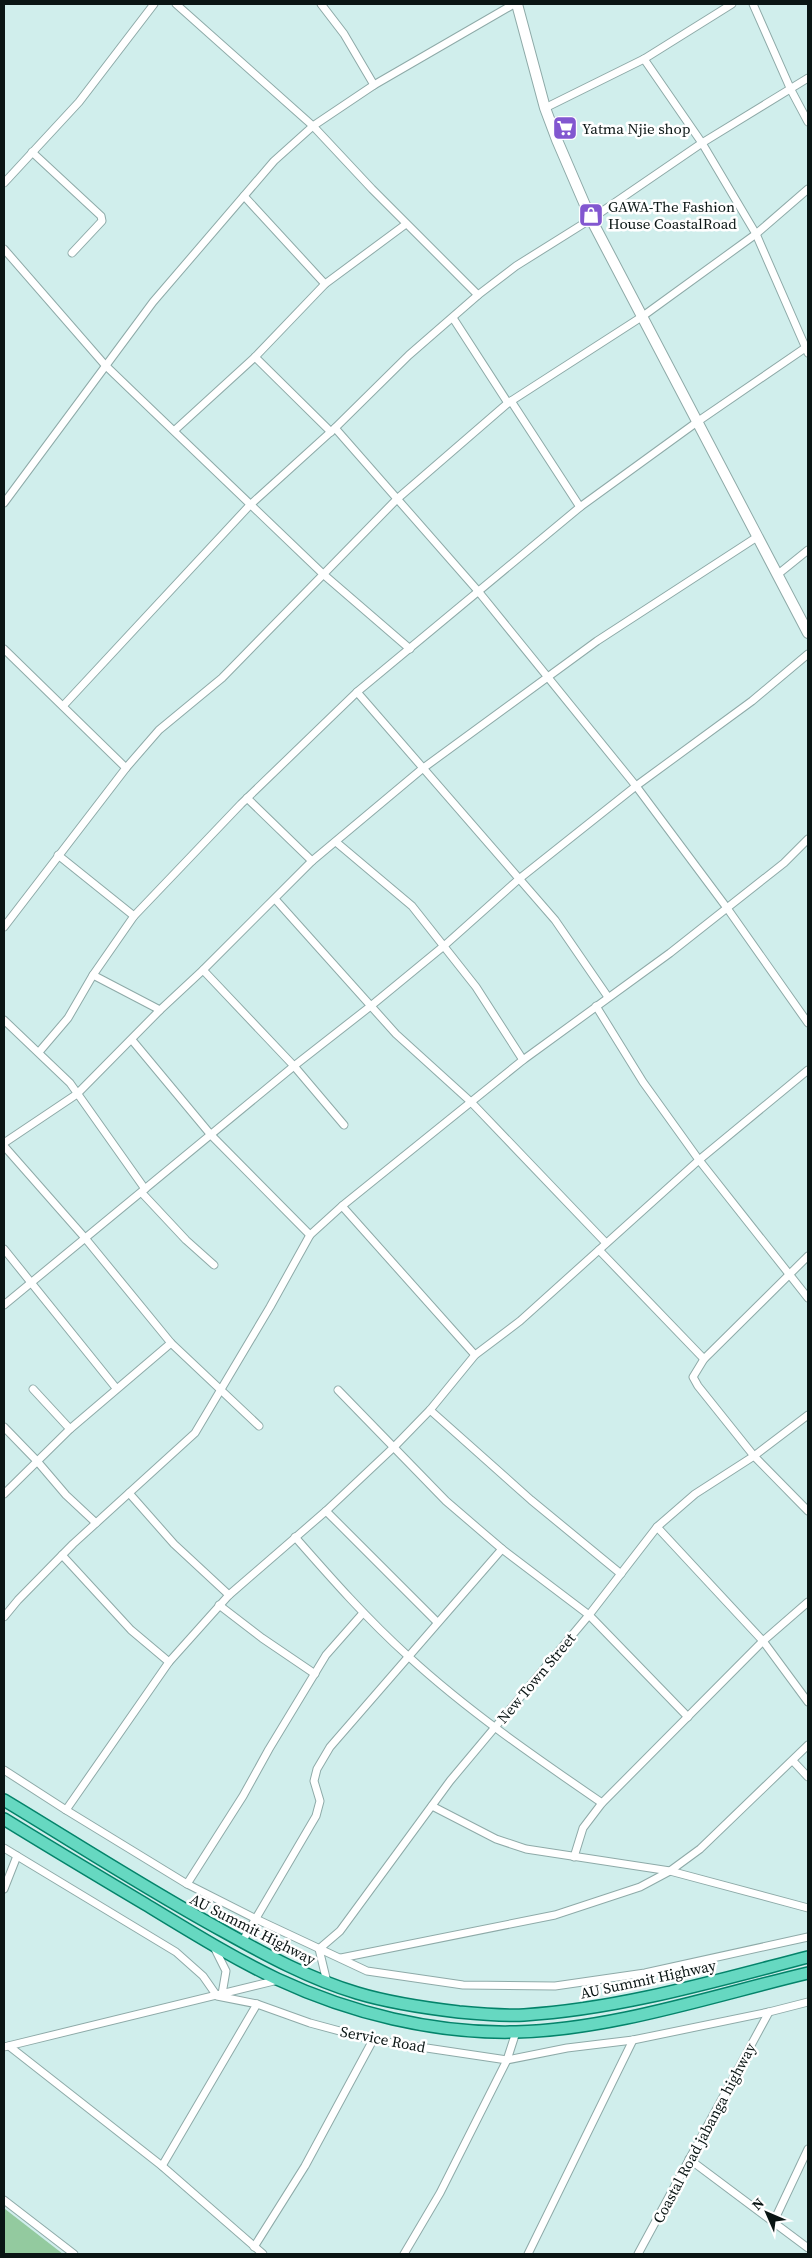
<svg xmlns="http://www.w3.org/2000/svg" width="812" height="2258" font-family="'Source Serif 4',serif">
<style>
.green{fill:#93ca9f}
.lines{fill:none;stroke-linecap:round;stroke-linejoin:round}
.street-casing{stroke:#8eaaa8;stroke-width:9}
.secondary-casing{stroke:#8eaaa8;stroke-width:12}
.primary-casing{stroke:#04836a;stroke-width:14}
.street{stroke:#fff;stroke-width:7}
.secondary{stroke:#fff;stroke-width:10}
.primary{stroke:#66d8c1;stroke-width:11}
.labels{text-anchor:middle;dominant-baseline:central;stroke-width:5;stroke-linejoin:round;paint-order:stroke}
.poi-label{font-size:15px;fill:#0a1514;stroke:#fff;text-anchor:start}
.street-label{font-size:15px;fill:#0a1514;stroke:#fff}
</style>
<rect width="100%" height="100%" fill="#d0eeec"/>
<path class="green" d="M5 2209 63 2254H4Z"/>
<g class="lines">
<defs>
<g id="street">
<path d="M176 4 313 126 372 189 478 295"/>
<path d="M321 4 344 34 374 85"/>
<path d="M753 4 791 90 808 122"/>
<path d="M644 59 702 143 756 234 808 353"/>
<path d="M545 108 644 59 732 4"/>
<path d="M32 152 101 216 102 221 72 253"/>
<path d="M4 183 79 102 154 4"/>
<path d="M244 196 325 284"/>
<path d="M4 249 105 365 132 391 323 574 410 649"/>
<path d="M453 318 508 403"/>
<path d="M255 357 331 432"/>
<path d="M511 401 580 507"/>
<path d="M335 428 478 591 636 786 727 908 808 1023"/>
<path d="M175 430 255 357 325 284 406 224"/>
<path d="M4 503 153 302 274 161 313 126 374 85 514 4"/>
<path d="M777 575 808 550"/>
<path d="M4 649 126 768"/>
<path d="M357 692 555 920 608 997"/>
<path d="M63 706 250 505 335 428 409 355 478 295 516 266 591 219 702 143 808 78"/>
<path d="M247 798 312 861"/>
<path d="M336 842 412 906 476 987 523 1060"/>
<path d="M58 855 134 916"/>
<path d="M275 899 396 1034 471 1102 606 1243"/>
<path d="M4 927 126 768 159 730 222 678 397 499 508 403 643 316 756 234 808 189"/>
<path d="M203 970 294 1066 344 1125"/>
<path d="M93 975 160 1010"/>
<path d="M596 1006 643 1082 699 1160 808 1298"/>
<path d="M4 1020 70 1083 145 1189"/>
<path d="M132 1040 211 1135 310 1235"/>
<path d="M39 1052 68 1018 93 975 134 916 241 804 357 692 580 507 697 422 808 346"/>
<path d="M4 1143 77 1094 160 1010 203 970 312 861 422 769 597 641 757 537"/>
<path d="M4 1146 85 1238 171 1343 259 1426"/>
<path d="M142 1193 186 1240 214 1265"/>
<path d="M342 1206 475 1355"/>
<path d="M4 1249 116 1388"/>
<path d="M599 1250 704 1359"/>
<path d="M808 1256 704 1359 693 1377 698 1386 754 1456 808 1511"/>
<path d="M4 1305 294 1066 372 1005 445 945 519 879 636 786 752 701 808 654"/>
<path d="M33 1389 70 1429"/>
<path d="M338 1390 446 1501 502 1549 589 1615 688 1717"/>
<path d="M430 1410 531 1500 621 1574"/>
<path d="M4 1427 37 1461 66 1495 96 1523"/>
<path d="M129 1493 174 1544 229 1595"/>
<path d="M4 1494 70 1429 171 1343"/>
<path d="M326 1511 437 1622"/>
<path d="M657 1527 763 1641 808 1702"/>
<path d="M295 1537C331 1578 367 1619 408 1656 468 1711 535 1757 602 1803"/>
<path d="M62 1555 131 1630 169 1662"/>
<path d="M219 1605 262 1638 315 1674"/>
<path d="M4 1617 18 1600 73 1544 195 1433 270 1307 310 1235 342 1206 523 1060 670 953 784 863 808 839"/>
<path d="M793 1761 808 1777"/>
<path d="M4 1770 66 1810 187 1884 256 1919 367 1971 463 1985 555 1986 645 1973 808 1937"/>
<path d="M432 1806 496 1839 526 1849 670 1871 808 1908"/>
<path d="M66 1810 169 1662 229 1595 326 1511 394 1447 430 1410 475 1355 520 1321 699 1160 808 1070"/>
<path d="M4 1848 176 1952 203 1976 217 1996 257 2004 310 2023 373 2040 507 2060 567 2048 633 2040 769 2012 808 2002"/>
<path d="M574 1857 583 1828 602 1803 763 1641 808 1602"/>
<path d="M187 1884 243 1796 269 1749 326 1655 363 1613"/>
<path d="M4 1889 17 1856"/>
<path d="M242 1942 316 1816 320 1801 314 1781 317 1769 330 1747 502 1549"/>
<path d="M214 1947 226 1971 222 1994"/>
<path d="M341 1958 555 1915 640 1887 670 1871 700 1849 808 1745"/>
<path d="M327 1982 319 1949 340 1931 450 1781 589 1615 657 1527 695 1494 754 1456 808 1415"/>
<path d="M9 2046 162 2166 263 2254"/>
<path d="M4 2047 278 1980"/>
<path d="M689 2159 808 2248"/>
<path d="M162 2166 257 2004"/>
<path d="M4 2200 74 2254"/>
<path d="M774 2221 808 2149"/>
<path d="M254 2247 305 2166 373 2040"/>
<path d="M404 2254 440 2193 507 2060 516 2032"/>
<path d="M528 2254 633 2040"/>
<path d="M638 2254 769 2012"/>
</g>
<path id="secondary" d="M517 4 545 108 557 140 591 219 808 633"/>
<g id="primary">
<path d="M4 1800C77 1844 148 1890 223 1931 266 1955 310 1979 357 1993 390 2003 425 2008 459 2012 480 2014 503 2016 524 2015 620 2009 715 1981 808 1957"/>
<path d="M4 1819C51 1848 98 1876 145 1904 188 1930 231 1957 277 1979 350 2013 434 2034 516 2032 611 2030 715 1995 808 1973"/>
</g>
</defs>
<use href="#street" class="street-casing"/>
<use href="#secondary" class="secondary-casing"/>
<use href="#primary" class="primary-casing"/>
<use href="#street" class="street"/>
<use href="#secondary" class="secondary"/>
<use href="#primary" class="primary"/>
</g>
<defs>
<symbol id="supermarket-square" viewBox="-11 -11 22 22"><rect x="-9" y="-9" width="18" height="18" rx="4" fill="#8257d0" stroke="#fff"/><path d="M-6-5.5h2.5l.6 2H6L4.5 2H-2.5L-4.4-4H-6ZM-1.5 3.2a1.3 1.3 0 1 0 .1 0ZM3 3.2a1.3 1.3 0 1 0 .1 0Z" fill="#fff"/></symbol>
<symbol id="shop-square" viewBox="-11 -11 22 22"><rect x="-9" y="-9" width="18" height="18" rx="4" fill="#8257d0" stroke="#fff"/><path d="M-5-2.5h2.3a2.7 3.5 0 0 1 5.4 0H5L5.5 6h-11ZM-1.5-2.5h3a1.5 2.3 0 0 0-3 0Z" fill="#fff"/></symbol>
</defs>
<g fill-rule="evenodd">
<use href="#supermarket-square" x="551" y="114" width="28" height="28"/>
<use href="#shop-square" x="577" y="201" width="28" height="28"/>
</g>
<g class="labels">
<g class="poi-label">
<text x="582" y="128">Yatma Njie shop</text>
<text x="608" y="206">GAWA-The Fashion<tspan x="608" dy="17">House CoastalRoad</tspan></text>
</g>
<g class="street-label">
<text transform="translate(536 1678) rotate(-50)">New Town Street</text>
<text transform="translate(253 1929) rotate(27)">AU Summit Highway</text>
<text transform="translate(648 1979) rotate(-12)">AU Summit Highway</text>
<text transform="translate(383 2039) rotate(11)">Service Road</text>
<text transform="translate(704 2133) rotate(-62)">Coastal Road jabanga highway</text>
</g>
</g>
<rect width="812" height="2258" fill="none" stroke="#0a1514" stroke-width="10"/>
<g transform="translate(767 2213) rotate(315)" stroke="#ffffff" stroke-width="4" paint-order="stroke">
<path d="M0-4L9 19L0 12L-9 19Z" fill="#0a1514"/>
<text y="-8" font-size="14" font-weight="bold" text-anchor="middle" fill="#0a1514">N</text>
</g>
</svg>
